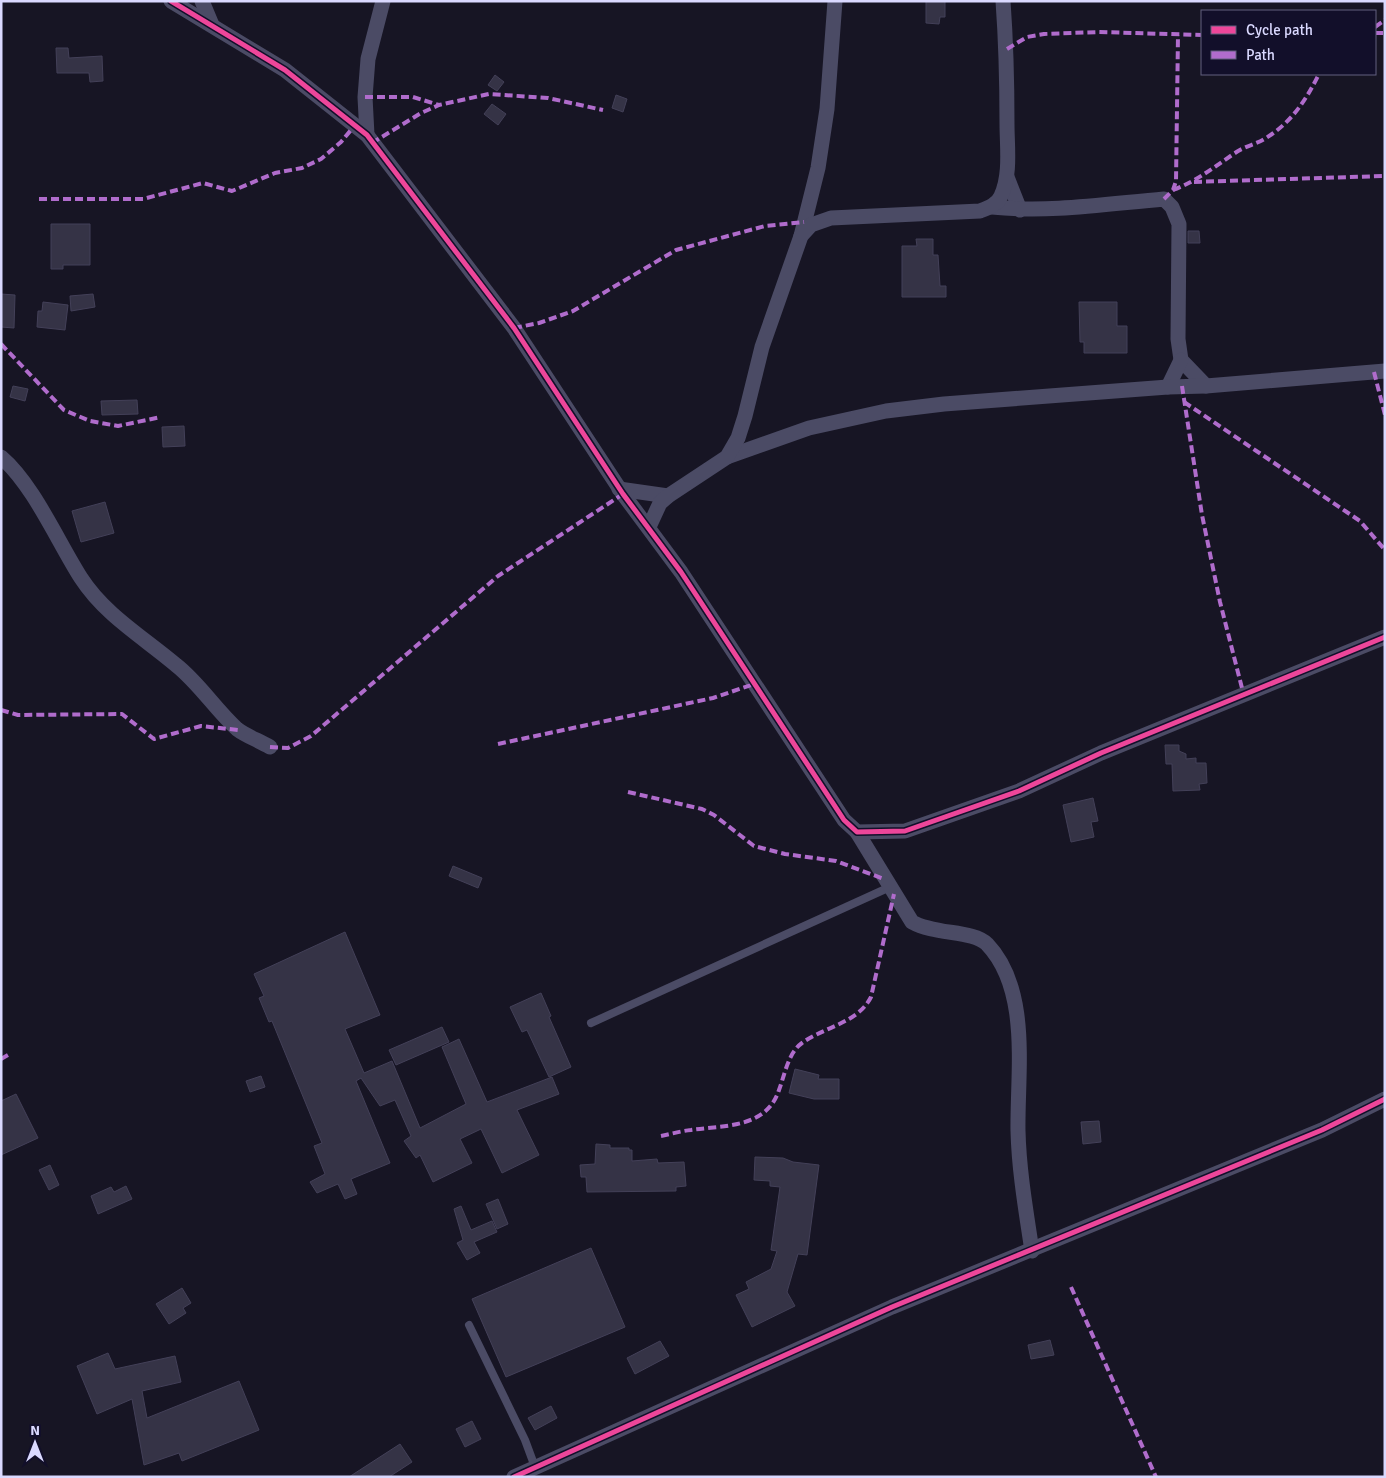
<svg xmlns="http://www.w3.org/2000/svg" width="1386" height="1478" font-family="Signika,sans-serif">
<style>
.building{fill:#353346;stroke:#434058}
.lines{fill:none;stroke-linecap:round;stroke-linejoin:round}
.service{stroke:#4b4b65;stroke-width:8}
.minor{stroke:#4b4b65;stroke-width:15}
.quiet{stroke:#b06ccc;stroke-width:4;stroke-dasharray:8 4;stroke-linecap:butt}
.cycleway-casing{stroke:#120f2a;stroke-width:8}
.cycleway{stroke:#ed469a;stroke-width:5}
</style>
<rect width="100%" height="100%" fill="#171524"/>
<g class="building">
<path d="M926 1H945V17H940L939 24 926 23Z"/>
<path d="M56 48H68L69 58 102 56 103 81 90 82 89 73H57Z"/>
<path d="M495 75 504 82 497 91 488 85Z"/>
<path d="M616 95 627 99 623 112 612 108Z"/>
<path d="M492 104 506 114 498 125 484 114Z"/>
<path d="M51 224H90V265H63V269H51Z"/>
<path d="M1188 231H1199L1200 243H1188Z"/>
<path d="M916 239H933V255H938L940 286H946V297H902V246H917Z"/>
<path d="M1 294 15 295 14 328 1 327Z"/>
<path d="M93 294 95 307 71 311 70 296Z"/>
<path d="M43 302 68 305 65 330 37 327 38 311H42Z"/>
<path d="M1079 302H1117V326H1127V353H1084V342H1080Z"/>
<path d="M13 386 28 389 25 401 10 397Z"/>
<path d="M137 400 138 414 102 415 101 401Z"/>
<path d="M184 426 185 446 163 447 162 427Z"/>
<path d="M105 502 114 533 81 542 72 511Z"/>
<path d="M1165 745H1179V751L1186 754V759L1196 758V763H1206L1207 783 1199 784 1200 790 1173 791 1172 764H1166Z"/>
<path d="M1093 798 1098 821 1091 822 1094 837 1071 842 1063 805Z"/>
<path d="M453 866 482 878 478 888 449 876Z"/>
<path d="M345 932 380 1015 345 1029 364 1073 392 1061 420 1128 466 1104 442 1047 459 1039 487 1102 552 1077 559 1094 517 1110 539 1155 502 1173 481 1129 460 1139 472 1163 433 1182 420 1155 416 1158 404 1141 411 1136 395 1100 380 1106 361 1078 356 1081 390 1163 351 1179 357 1194 345 1199 338 1184 317 1193 310 1182 325 1174 314 1146 322 1143 272 1021 269 1022 259 998 264 996 254 974Z"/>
<path d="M541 993 551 1016 549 1017 571 1067 549 1077 527 1030 522 1032 510 1007Z"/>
<path d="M442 1027 449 1042 396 1065 389 1050Z"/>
<path d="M795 1069 819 1075 818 1079H839V1099H814L789 1093Z"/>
<path d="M261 1076 265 1087 250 1092 246 1081Z"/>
<path d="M16 1094 38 1138 1 1155V1101Z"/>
<path d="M1099 1121 1101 1142 1083 1144 1081 1122Z"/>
<path d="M596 1144 610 1145V1148H629V1150H632V1161L657 1159 658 1163 684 1162 686 1186 676 1187V1191L587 1192 586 1177H581L580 1165 595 1164Z"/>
<path d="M755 1157 783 1158 793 1162 819 1165 807 1255 798 1254 787 1292 795 1306 752 1327 736 1295 749 1289 746 1282 771 1269 777 1251 771 1250 780 1187 770 1186V1181L754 1180Z"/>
<path d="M50 1165 59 1185 49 1190 39 1170Z"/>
<path d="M126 1186 132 1199 98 1214 91 1196 111 1187 114 1192Z"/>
<path d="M498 1199 508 1224 497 1229 486 1204Z"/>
<path d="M461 1206 471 1230 492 1221 497 1232 474 1242 480 1253 467 1260 457 1243 463 1240 454 1209Z"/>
<path d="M591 1248 625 1327 506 1377 472 1299Z"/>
<path d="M182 1288 191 1303 183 1308 186 1313 169 1324 156 1304Z"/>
<path d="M1050 1340 1054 1355 1031 1359 1028 1345Z"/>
<path d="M660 1341 669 1356 635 1374 627 1358Z"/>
<path d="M108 1353 115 1369 175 1356 181 1382 142 1391 147 1418 239 1381 259 1430 182 1461 179 1453 144 1465 132 1399 97 1414 77 1366Z"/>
<path d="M551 1406 557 1418 535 1430 528 1418Z"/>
<path d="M472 1421 481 1439 465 1447 456 1429Z"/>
<path d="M400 1444 412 1462 389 1477H349Z"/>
</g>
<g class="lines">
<g class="service">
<path d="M591 1023 890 887"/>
<path d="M469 1325 525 1440 535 1467"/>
</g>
<g class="minor">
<path d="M171 1 285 70 367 135 514 328 623 494 681 572 844 820 857 832 905 831 1019 791 1101 753 1385 637"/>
<path d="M202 1 212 25"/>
<path d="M367 135 365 97 368 59 383 1"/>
<path d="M1007 177 1020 210"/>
<path d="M992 207C1049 213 1106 204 1164 199L1172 207 1179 224 1178 339 1181 360 1206 386"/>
<path d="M801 236 818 168 827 109 835 1"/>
<path d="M1168 387 1181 360"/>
<path d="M1 457C33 484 58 542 81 578 105 615 143 637 176 665 199 683 215 709 237 729 246 736 260 741 270 747"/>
<path d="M727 457 809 428 886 411 944 404 1168 387 1206 386 1385 371"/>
<path d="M619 489 668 496"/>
<path d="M649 527 660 503 668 496 727 457 738 438 745 416 762 347 801 236 811 225 831 218 980 211C988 208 997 205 1001 196 1011 174 1007 147 1007 124 1007 83 1006 42 1003 1"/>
<path d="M857 832 912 922C935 935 973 930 987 944 1031 990 1017 1073 1018 1131 1019 1171 1026 1211 1032 1251"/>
<path d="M514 1477 892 1307 1322 1130 1385 1099"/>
</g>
<g class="quiet">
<path d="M1375 27 1385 20"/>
<path d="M1375 33H1385"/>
<path d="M1007 49 1027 37 1044 34 1099 32 1202 35"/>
<path d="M365 97H413L439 105"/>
<path d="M372 143 421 113 439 105 489 94 548 98 603 110"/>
<path d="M1194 182 1385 176"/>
<path d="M1173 190C1197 181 1214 167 1235 153 1245 146 1257 144 1266 138 1292 122 1306 100 1319 74"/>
<path d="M39 199H143L203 183 232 191 275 173 302 168 321 159 341 142 356 124"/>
<path d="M1164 199 1173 190 1176 181 1178 35"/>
<path d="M514 328 539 323 573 311 676 250 765 226 804 222"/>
<path d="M1 344 64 410 90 421 118 426 161 417"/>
<path d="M1374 372 1385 415"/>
<path d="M1182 386 1202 515 1220 602 1244 696"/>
<path d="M1184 402 1360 521 1385 550"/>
<path d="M1 710 18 715 122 714 154 739 201 726 238 730"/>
<path d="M498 744 713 698 754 684"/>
<path d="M270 747 288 748 311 736 498 576 623 494"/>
<path d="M628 792 702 809 714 815 754 846 785 854 836 861 884 879"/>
<path d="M1 1059 8 1055"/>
<path d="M661 1136C671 1134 681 1131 691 1130 724 1125 766 1129 779 1090 785 1074 788 1053 802 1043 824 1027 858 1023 871 997L894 894"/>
<path d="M1071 1287 1156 1477"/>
</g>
<defs>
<g id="cycleway">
<path d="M171 1 285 70 367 135 514 328 623 494 681 572 844 820 857 832 905 831 1019 791 1101 753 1385 637"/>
<path d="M514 1477 892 1307 1322 1130 1385 1099"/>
</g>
</defs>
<use href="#cycleway" class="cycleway-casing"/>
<use href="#cycleway" class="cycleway"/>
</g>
<rect width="1386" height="1478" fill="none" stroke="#dad9ff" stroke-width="5"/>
<rect x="1201" y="10" width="175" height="65" fill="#120f2a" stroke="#62607f"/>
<rect x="1211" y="26" width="25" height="8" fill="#ed469a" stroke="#62607f"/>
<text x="1246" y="35" font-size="15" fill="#dad9ff">Cycle path</text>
<rect x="1211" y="51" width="25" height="8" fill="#b06ccc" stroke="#62607f"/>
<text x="1246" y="60" font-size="15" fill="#dad9ff">Path</text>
<g transform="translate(35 1443)" stroke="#120f2a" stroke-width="4" paint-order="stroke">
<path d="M0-4L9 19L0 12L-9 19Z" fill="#dad9ff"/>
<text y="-8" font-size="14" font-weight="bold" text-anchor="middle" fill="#dad9ff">N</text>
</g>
</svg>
